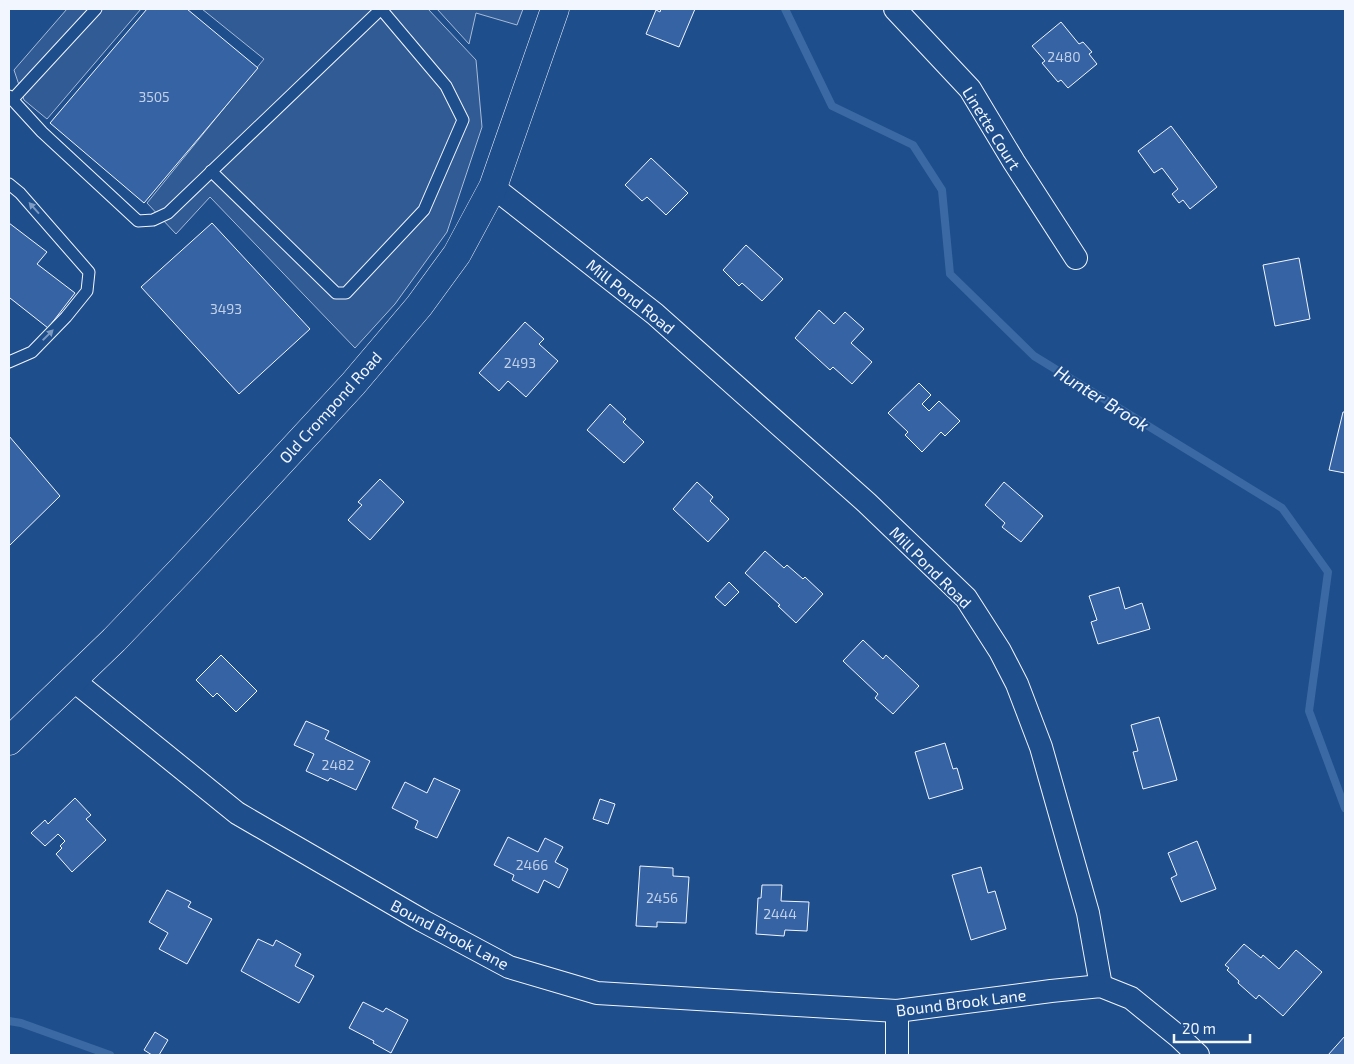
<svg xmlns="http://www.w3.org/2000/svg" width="1354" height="1064" font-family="'Exo 2',sans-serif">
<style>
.parking{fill:#305b95;stroke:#a8bbd7}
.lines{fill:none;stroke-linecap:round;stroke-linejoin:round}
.stream{stroke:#3b69a3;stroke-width:8}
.building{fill:#3563a3;stroke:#f2f6ff}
.lane-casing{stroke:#f2f6ff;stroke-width:13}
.street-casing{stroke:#f2f6ff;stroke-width:24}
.secondary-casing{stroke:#f2f6ff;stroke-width:29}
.lane{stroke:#1f4e8c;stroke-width:11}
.street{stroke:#1f4e8c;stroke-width:22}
.secondary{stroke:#1f4e8c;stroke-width:28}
.oneway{fill:#7e9ac0}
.labels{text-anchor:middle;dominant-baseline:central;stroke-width:4;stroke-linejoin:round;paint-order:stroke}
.number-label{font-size:14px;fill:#c3d1e8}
.street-label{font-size:16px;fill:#f2f6ff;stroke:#1f4e8c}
.water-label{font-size:18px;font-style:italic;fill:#f2f6ff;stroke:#1f4e8c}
</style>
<rect width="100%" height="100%" fill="#1f4e8c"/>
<g class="parking">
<path d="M67 9H141L47 119 24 100 14 70Z"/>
<path d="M202 9H428L476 60 482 127 447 232 395 304 355 348 210 197 176 234 147 203 264 59Z"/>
<path d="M437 9H523L517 25 476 13 469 44Z"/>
</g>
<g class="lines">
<g class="stream">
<path d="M785 9 832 106 913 145 942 190 950 274 1034 356 1282 508 1328 572 1309 711 1345 808"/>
<path d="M9 1021 21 1023 110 1055"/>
</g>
</g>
<g class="building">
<path d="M147 9H187L258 68 144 203 50 123Z"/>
<path d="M661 9H695L679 47 646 34 656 10 660 12Z"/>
<path d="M1061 22 1079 44 1083 42 1092 52 1089 54 1097 64 1068 88 1061 80 1058 82 1042 63 1045 61 1032 46Z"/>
<path d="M1171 126 1217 187 1190 209 1183 200 1179 203 1172 194 1178 189 1162 168 1154 173 1138 151Z"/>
<path d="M651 158 688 193 666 215 647 197 642 201 625 185Z"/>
<path d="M9 223 47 252 37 264 75 293 48 328 10 298 9 300Z"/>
<path d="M212 223 310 329 239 394 141 287Z"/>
<path d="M746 245 783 279 762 301 742 283 739 286 723 270Z"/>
<path d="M1299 258 1310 319 1275 326 1263 265Z"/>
<path d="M819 310 834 324 845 312 864 329 851 343 872 362 852 384 833 367 830 370 795 338Z"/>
<path d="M525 322 544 339 539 344 558 361 526 397 508 381 499 391 479 373Z"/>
<path d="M919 383 931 395 922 404 929 411 939 401 960 421 945 436 941 432 922 452 905 435 908 432 888 413Z"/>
<path d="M610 404 626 419 623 422 644 442 624 463 587 430Z"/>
<path d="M1343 412H1345V473L1329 470Z"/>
<path d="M9 436 60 496 9 546Z"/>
<path d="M380 479 404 502 370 540 348 520 362 505 358 502Z"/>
<path d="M697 482 713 497 710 501 729 519 708 542 673 509Z"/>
<path d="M1004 482 1043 516 1021 542 1002 527 1005 523 985 505Z"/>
<path d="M765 551 784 568 787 565 803 579 805 577 823 594 796 623 778 606 780 605 745 573Z"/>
<path d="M729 582 739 592 725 606 715 597Z"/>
<path d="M1119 587 1125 609 1142 603 1150 629 1098 644 1091 622 1097 620 1089 596Z"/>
<path d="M863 640 883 659 886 655 919 686 893 714 875 698 878 694 843 661Z"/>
<path d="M221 655 257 691 236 712 217 693 213 697 196 680Z"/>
<path d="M1159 717 1177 780 1143 789 1133 752 1138 751 1131 725Z"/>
<path d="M306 721 329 731 325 739 370 761 356 790 330 778 328 781 306 771 314 754 294 745Z"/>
<path d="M945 743 953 769 957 768 963 789 929 799 915 752Z"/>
<path d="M434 778 460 790 437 838 415 828 418 821 392 808 405 782 427 793Z"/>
<path d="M75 798 91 815 86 819 106 840 72 872 56 854 62 848 60 846 65 841 58 834 45 846 31 833 45 820 48 824Z"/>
<path d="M600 799 615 804 608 824 593 819Z"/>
<path d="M508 837 538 852 545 838 563 847 555 862 568 869 559 888 544 880 538 893 512 880 514 875 494 865Z"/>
<path d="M1197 841 1216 889 1181 902 1171 878 1177 875 1168 853Z"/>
<path d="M640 866 673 868V876L689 877 686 923 657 922V927L636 926Z"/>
<path d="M981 867 988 893 995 891 1006 929 971 940 952 875Z"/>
<path d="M762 885H782L781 901 809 902 807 931 785 930 784 936 756 934 758 898H761Z"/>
<path d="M167 890 191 902 188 907 212 919 187 964 159 949 168 933 149 922Z"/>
<path d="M258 939 273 946 276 940 301 954 295 966 314 976 299 1003 241 971Z"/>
<path d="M1244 944 1261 958 1263 955 1279 969 1296 950 1322 972 1283 1016 1259 995 1256 999 1238 983 1239 981 1227 970 1229 968 1225 965Z"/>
<path d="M363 1002 383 1012 386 1008 408 1020 391 1053 373 1043 374 1041 349 1028Z"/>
<path d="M155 1032 168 1040 159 1055H152L144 1050Z"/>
<path d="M1345 1036V1055H1328Z"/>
</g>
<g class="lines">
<defs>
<g id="lane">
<path d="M9 96 42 132 138 221 153 220 168 213 381 9"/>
<path d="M12 100 96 9"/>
<path d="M211 171 336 293H346L424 210 463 120 446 86 381 9"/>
<path d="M9 184 20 193 89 272 87 291 66 317 32 352 9 362"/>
</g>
<g id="street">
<path d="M895 9 970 89 1014 162 1076 258"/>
<path d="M493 187 655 314 867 503 966 598 1000 651 1017 684 1041 747 1088 913 1101 986"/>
<path d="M73 680 237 813 423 921 509 967 597 993 897 1011 1051 991 1101 986 1131 998 1179 1037 1198 1055"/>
<path d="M897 1011V1055"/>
</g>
<path id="secondary" d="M9 741 114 640 183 568 353 384 419 306 457 254 493 187 555 9"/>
</defs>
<use href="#lane" class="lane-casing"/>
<use href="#street" class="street-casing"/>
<use href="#secondary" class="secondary-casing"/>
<use href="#lane" class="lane"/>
<use href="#street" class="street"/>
<use href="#secondary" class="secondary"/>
</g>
<defs><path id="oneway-solid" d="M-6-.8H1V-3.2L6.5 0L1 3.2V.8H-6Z" transform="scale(1.25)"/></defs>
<g class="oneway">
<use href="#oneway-solid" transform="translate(34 208) rotate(-132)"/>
<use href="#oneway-solid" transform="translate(48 335) rotate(-45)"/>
</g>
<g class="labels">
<g class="number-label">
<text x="1064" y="56">2480</text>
<text x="154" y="96">3505</text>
<text x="226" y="308">3493</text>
<text x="520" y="362">2493</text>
<text x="338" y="764">2482</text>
<text x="532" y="864">2466</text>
<text x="662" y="897">2456</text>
<text x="780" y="913">2444</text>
</g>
<g class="street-label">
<text transform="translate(992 128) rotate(58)">Linette Court</text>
<text transform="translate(631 296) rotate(39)">Mill Pond Road</text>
<text transform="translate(330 407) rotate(-48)">Old Crompond Road</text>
<text transform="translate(931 567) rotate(45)">Mill Pond Road</text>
<text transform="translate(450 934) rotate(28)">Bound Brook Lane</text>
<text transform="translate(961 1002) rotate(-7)">Bound Brook Lane</text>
</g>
<g class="water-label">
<text transform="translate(1102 398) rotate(32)">Hunter Brook</text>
</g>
</g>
<rect width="1354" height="1064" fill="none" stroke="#f2f6ff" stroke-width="20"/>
<path d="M1174 1034v8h76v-8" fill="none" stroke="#f2f6ff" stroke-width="2.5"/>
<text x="1182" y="1034" font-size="15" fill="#f2f6ff" stroke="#1f4e8c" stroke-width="4" paint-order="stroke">20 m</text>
</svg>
